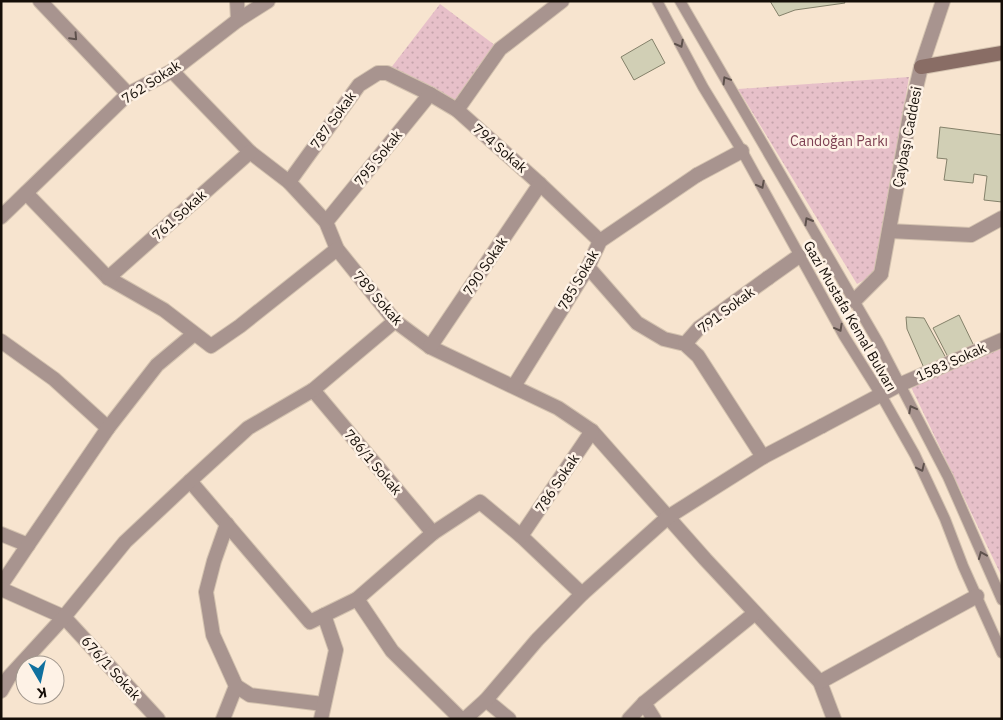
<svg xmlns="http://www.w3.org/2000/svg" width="1003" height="720" font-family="'IBM Plex Sans',sans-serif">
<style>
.park{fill:url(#park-dots)}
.building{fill:#d1cfb5;stroke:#84816a}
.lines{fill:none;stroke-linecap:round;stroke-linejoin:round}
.service-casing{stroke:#d3c2af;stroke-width:12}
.pedestrian-casing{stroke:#d3c2af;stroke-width:16}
.minor-casing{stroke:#d3c2af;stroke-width:16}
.tertiary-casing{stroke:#d3c2af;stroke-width:16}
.secondary-casing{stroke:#d3c2af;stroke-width:16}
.service{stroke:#a8948f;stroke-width:10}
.pedestrian{stroke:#a8948f;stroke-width:14}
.minor{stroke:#a8948f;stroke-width:14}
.tertiary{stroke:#a8948f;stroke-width:14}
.secondary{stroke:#896d65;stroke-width:14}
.oneway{stroke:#5e514c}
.labels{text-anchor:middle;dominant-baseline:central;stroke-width:5;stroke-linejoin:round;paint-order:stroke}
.street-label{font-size:14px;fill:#150e08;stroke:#fef2e6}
.park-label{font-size:14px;fill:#7d4052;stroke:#fef2e6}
</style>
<defs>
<pattern id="park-dots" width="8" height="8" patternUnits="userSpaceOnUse" patternTransform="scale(1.25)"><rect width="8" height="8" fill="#e7c0c9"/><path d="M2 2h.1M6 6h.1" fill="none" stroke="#c5a4ab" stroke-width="1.8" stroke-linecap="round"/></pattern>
</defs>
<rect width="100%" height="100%" fill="#f7e4cf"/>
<g class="park">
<path d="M440 4 500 49 457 110 387 73Z"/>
<path d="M909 77 877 273 857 284 738 89Z"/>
<path d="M1002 348V577L911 387Z"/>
</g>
<g class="building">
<path d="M770 1H844L845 3 795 10 779 16Z"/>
<path d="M652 39 665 63 634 80 621 57Z"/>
<path d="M940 127 1002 135V202L984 200 987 176 974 174 973 183 944 180 947 159 937 158Z"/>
<path d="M959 315 974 346 948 357 933 328Z"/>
<path d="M906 317 924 318 946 358 924 368 907 329Z"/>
</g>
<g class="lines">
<defs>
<g id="service">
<path d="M657 1 703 87 742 151 844 336 881 395 915 455 945 519 963 566 1002 653"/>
<path d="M680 1 878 342 948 477 1002 600"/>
</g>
<g id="pedestrian">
<path d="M697 175 742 151"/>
<path d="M889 231 971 235 1002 218"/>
<path d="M768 278 799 256"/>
<path d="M854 301 881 274"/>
<path d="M822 426 899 385 922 375"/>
<path d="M909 633 977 596"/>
</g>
<g id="minor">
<path d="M40 1 128 94"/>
<path d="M237 1 238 20"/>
<path d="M172 71 250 152 289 182 326 222 337 249 395 321 430 347 558 408 592 431 705 559 820 682 834 719"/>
<path d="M457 110 500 49 562 1"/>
<path d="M289 182 359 85 378 73H387L430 94 457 110 540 184 600 241"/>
<path d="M26 193 108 278 164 310 211 346 240 326 337 249"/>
<path d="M1 217 128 94 172 71 238 20 268 1"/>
<path d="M326 222 430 94"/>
<path d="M588 267 637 323 664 339 685 344 698 356 763 457"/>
<path d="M108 278 250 152"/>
<path d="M1 341 54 379 108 428"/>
<path d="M685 344 699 328 768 278"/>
<path d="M430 347 540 184"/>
<path d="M922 375 1002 340"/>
<path d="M514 386 588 267 600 241 697 175"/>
<path d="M313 390 433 533"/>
<path d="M190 481 310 622 357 599 433 533 480 502 521 536 582 594"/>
<path d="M1 534 28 545 1 585"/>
<path d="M521 536 592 431"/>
<path d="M28 545 108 428 157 365 194 334"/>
<path d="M1 589 64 617 158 719"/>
<path d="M357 599 392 651 461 719"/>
<path d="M820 682 909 633"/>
<path d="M236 686 250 695 323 704"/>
<path d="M1 691 9 677 64 617 125 542 190 481 248 428 313 390 395 321"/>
<path d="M486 700 509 719"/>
<path d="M644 703 654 719"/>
<path d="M223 719 236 686 213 635 206 592 214 561 227 524"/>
<path d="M321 719 336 650 324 615"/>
<path d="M465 719 486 700 537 640 582 594 668 517 763 457 822 426"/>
<path d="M629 719 644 703 755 613"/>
</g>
<path id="tertiary" d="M881 274 911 109 921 67 943 1"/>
<path id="secondary" d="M921 67 1002 53"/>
</defs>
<use href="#service" class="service-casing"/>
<use href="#pedestrian" class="pedestrian-casing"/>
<use href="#minor" class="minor-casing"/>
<use href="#tertiary" class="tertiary-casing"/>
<use href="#secondary" class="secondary-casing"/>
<use href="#service" class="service"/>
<use href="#pedestrian" class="pedestrian"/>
<use href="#minor" class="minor"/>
<use href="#tertiary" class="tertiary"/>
<use href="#secondary" class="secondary"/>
</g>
<defs><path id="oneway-chevron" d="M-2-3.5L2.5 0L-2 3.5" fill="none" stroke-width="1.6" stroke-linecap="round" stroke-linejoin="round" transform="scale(1.25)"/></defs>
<g class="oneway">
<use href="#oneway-chevron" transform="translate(74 37) rotate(47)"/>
<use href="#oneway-chevron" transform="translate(680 44) rotate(62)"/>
<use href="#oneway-chevron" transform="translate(726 80) rotate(-121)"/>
<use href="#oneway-chevron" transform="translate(761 185) rotate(62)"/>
<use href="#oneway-chevron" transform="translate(808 221) rotate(-120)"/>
<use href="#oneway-chevron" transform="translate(839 328) rotate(61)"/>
<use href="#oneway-chevron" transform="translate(912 409) rotate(-118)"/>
<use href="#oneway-chevron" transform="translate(921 468) rotate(65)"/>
<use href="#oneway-chevron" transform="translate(982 555) rotate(-113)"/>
</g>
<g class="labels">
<g class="street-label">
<text transform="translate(151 82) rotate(-33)">762 Sokak</text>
<text transform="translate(333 120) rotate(-54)">787 Sokak</text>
<text transform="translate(907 137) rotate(-79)">Çaybaşı Caddesi</text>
<text transform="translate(500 148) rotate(41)">794 Sokak</text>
<text transform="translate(378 158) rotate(-51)">795 Sokak</text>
<text transform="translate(179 215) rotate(-42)">761 Sokak</text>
<text transform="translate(485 266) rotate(-56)">790 Sokak</text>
<text transform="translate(578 280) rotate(-60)">785 Sokak</text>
<text transform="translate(378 298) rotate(49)">789 Sokak</text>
<text transform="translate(726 310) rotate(-37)">791 Sokak</text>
<text transform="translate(850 316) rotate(60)">Gazi Mustafa Kemal Bulvarı</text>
<text transform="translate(951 362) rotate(-24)">1583 Sokak</text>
<text transform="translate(373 462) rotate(50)">786/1 Sokak</text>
<text transform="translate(557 483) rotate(-56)">786 Sokak</text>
<text transform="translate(111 668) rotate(48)">676/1 Sokak</text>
</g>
<g class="park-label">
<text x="839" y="141">Candoğan Parkı</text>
</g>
</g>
<rect width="1003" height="720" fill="none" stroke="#150e08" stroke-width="5"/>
<g transform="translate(40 680) rotate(171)"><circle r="24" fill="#fef2e6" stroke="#a1978d"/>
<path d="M0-4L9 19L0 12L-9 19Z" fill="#10709e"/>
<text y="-8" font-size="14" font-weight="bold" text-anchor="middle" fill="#150e08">K</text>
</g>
</svg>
